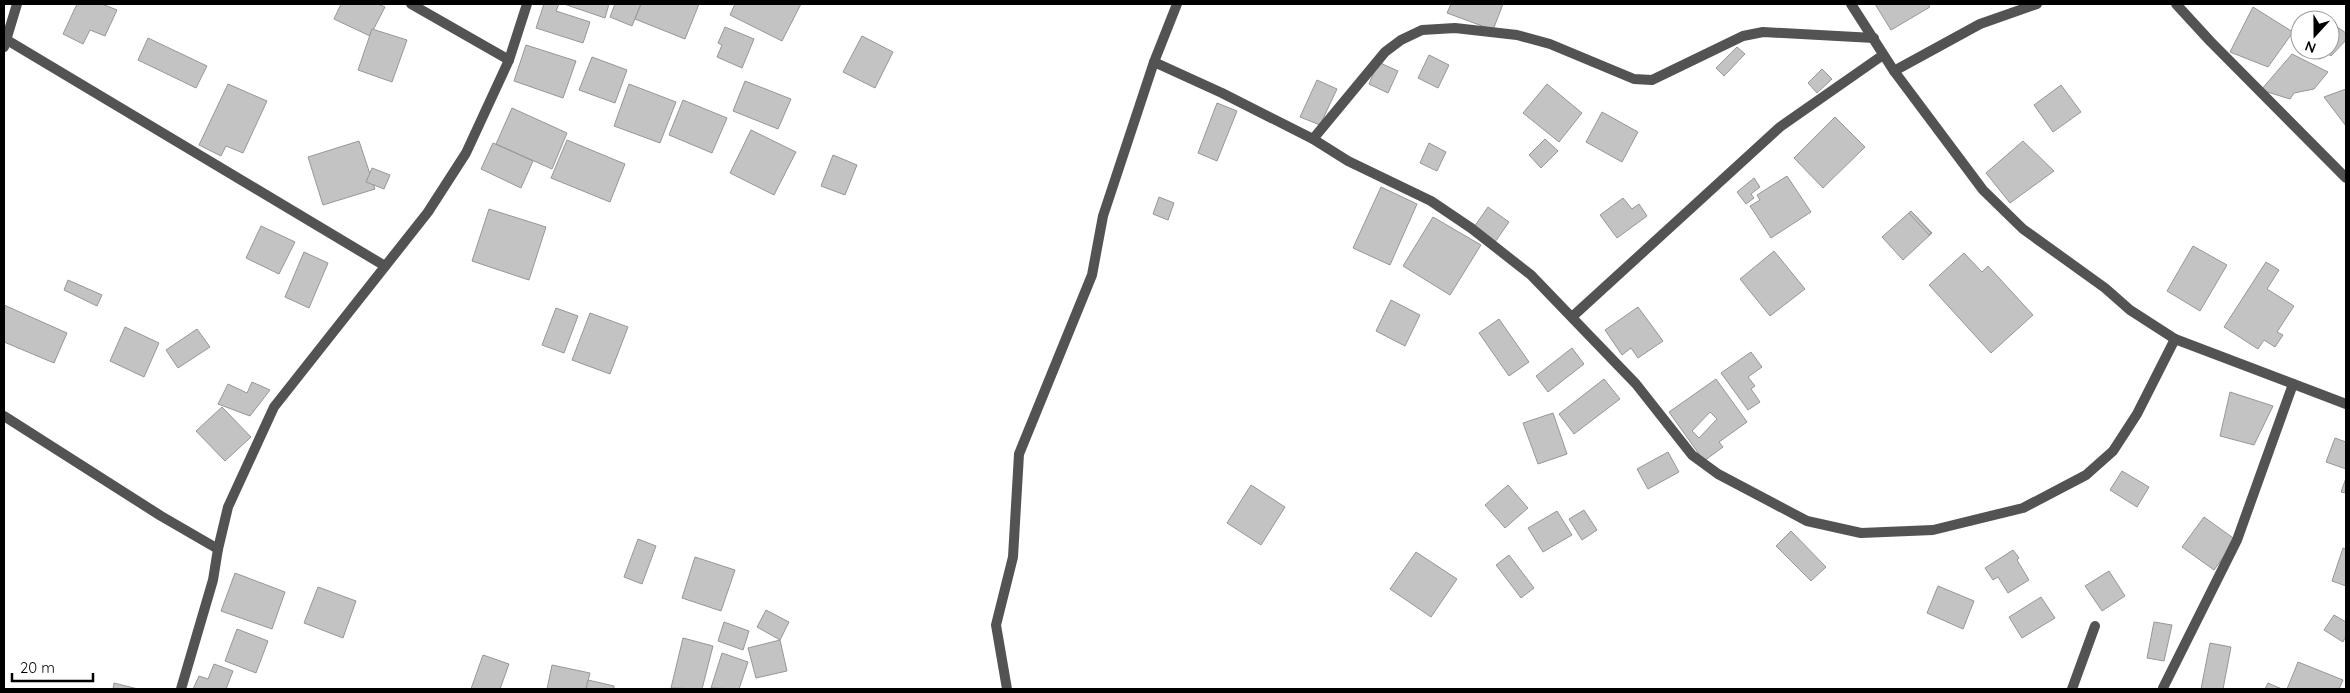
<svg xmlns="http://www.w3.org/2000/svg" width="2350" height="693" font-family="Quicksand,sans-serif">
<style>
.building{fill:#c3c3c3;stroke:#979797;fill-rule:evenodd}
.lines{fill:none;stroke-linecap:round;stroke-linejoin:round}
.street{stroke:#535353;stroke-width:10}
</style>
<rect width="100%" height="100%" fill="#fff"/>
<g class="building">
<path d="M77 4H102L117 10 105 36 90 30 83 44 63 34Z"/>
<path d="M341 4H378L385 7 370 36 334 19Z"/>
<path d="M544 4H559L556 11 590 22 583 43 536 28Z"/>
<path d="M564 4H609L605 18Z"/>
<path d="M615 4H641L632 26 610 17Z"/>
<path d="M641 4H699L685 39 635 19Z"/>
<path d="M735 4H801L782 41 730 15Z"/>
<path d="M1451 4H1503L1493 30 1447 13Z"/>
<path d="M1875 4H1928L1930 7 1891 30Z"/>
<path d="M2253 7 2293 32 2268 67 2230 52Z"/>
<path d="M2319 15 2327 20H2315Z"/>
<path d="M2330 22 2346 33V40L2331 56 2322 50H2330Z"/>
<path d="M725 27 754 39 742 68 717 57 722 45 718 43Z"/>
<path d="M372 29 407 40 392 82 358 70Z"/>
<path d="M862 36 893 52 875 88 843 72Z"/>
<path d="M148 38 207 66 196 88 138 60Z"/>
<path d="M526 45 576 61 563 98 514 81Z"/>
<path d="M1737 47 1745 54 1724 76 1716 68Z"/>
<path d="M2292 54 2328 72 2314 89 2294 93 2290 99 2261 90Z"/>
<path d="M1429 55 1449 65 1438 88 1418 78Z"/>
<path d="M592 57 627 70 615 103 579 90Z"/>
<path d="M1378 62 1398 71 1388 93 1369 84Z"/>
<path d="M1822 69 1832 79 1817 93 1808 83Z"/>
<path d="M1317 80 1337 89 1320 125 1300 117Z"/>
<path d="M745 81 791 99 778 129 733 111Z"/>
<path d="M228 84 267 101 243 153 226 146 221 156 199 145Z"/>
<path d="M629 84 676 102 660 143 614 126Z"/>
<path d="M1547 84 1582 113 1559 142 1523 113Z"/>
<path d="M2061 85 2081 112 2053 132 2034 105Z"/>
<path d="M2346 89V126L2324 97Z"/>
<path d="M683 100 727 118 712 153 669 135Z"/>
<path d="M1217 103 1237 111 1217 161 1198 153Z"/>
<path d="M512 108 567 133 552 169 496 144Z"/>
<path d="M1602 112 1638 132 1622 162 1586 142Z"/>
<path d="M1835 117 1865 147 1823 188 1794 158Z"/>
<path d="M751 130 796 152 774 195 730 173Z"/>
<path d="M1545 139 1558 151 1541 168 1529 155Z"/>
<path d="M567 140 625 164 610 202 551 178Z"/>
<path d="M359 141 375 189 323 205 308 157Z"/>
<path d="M2023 141 2054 171 2010 203 1986 173Z"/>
<path d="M493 143 533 161 521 188 481 169Z"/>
<path d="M1429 143 1446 152 1437 171 1420 163Z"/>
<path d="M833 155 857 165 845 195 821 186Z"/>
<path d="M372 168 390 175 384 189 366 182Z"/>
<path d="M1787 176 1811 212 1771 238 1750 206 1760 200 1757 195Z"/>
<path d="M1754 178 1760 187 1751 194 1754 198 1746 204 1737 192Z"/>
<path d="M1381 187 1417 204 1390 265 1353 248Z"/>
<path d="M1159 197 1174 203 1168 220 1153 214Z"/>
<path d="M1623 198 1632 209 1639 204 1647 216 1617 238 1600 215Z"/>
<path d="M1488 207 1509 222 1495 242 1474 227Z"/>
<path d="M489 209 546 227 529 280 472 261Z"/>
<path d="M1911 211 1932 233 1903 260 1882 237Z"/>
<path d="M1911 211 1931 233 1929 235 1909 213Z"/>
<path d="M1433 217 1481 245 1450 295 1403 266Z"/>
<path d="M261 226 295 242 279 274 246 258Z"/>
<path d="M2193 246 2227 265 2200 311 2167 291Z"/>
<path d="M1774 251 1805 289 1770 316 1740 279Z"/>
<path d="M304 252 328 263 309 308 285 297Z"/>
<path d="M1964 253 1982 272 1988 266 2033 315 1991 353 1929 285Z"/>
<path d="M2266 262 2279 270 2267 289 2294 306 2277 332 2283 335 2275 347 2264 340 2258 349 2224 327Z"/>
<path d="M68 280 102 295 97 306 64 290Z"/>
<path d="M1391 300 1420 315 1405 346 1376 331Z"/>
<path d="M4 305 67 333 54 363 4 342Z"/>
<path d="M1638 307 1663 341 1638 358 1631 348 1622 355 1605 330Z"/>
<path d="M556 308 578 316 564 353 542 345Z"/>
<path d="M590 313 628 327 610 374 572 360Z"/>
<path d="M1499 319 1529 362 1509 376 1479 333Z"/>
<path d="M125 327 159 343 144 377 110 361Z"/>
<path d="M197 329 210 347 178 368 166 350Z"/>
<path d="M1572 348 1584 364 1548 392 1536 376Z"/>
<path d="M1751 352 1762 367 1748 377 1755 386 1751 389 1760 402 1748 410 1721 373Z"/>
<path d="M1604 379 1620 399 1574 434 1559 414Z"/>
<path d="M1716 379 1747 422 1719 442 1723 447 1704 461 1669 412ZM1710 412 1717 419 1699 438 1692 431Z"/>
<path d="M252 382 270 390 250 416 218 404 228 384 247 393Z"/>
<path d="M2230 392 2273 406 2254 445 2220 436Z"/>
<path d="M222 407 251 437 225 461 196 431Z"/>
<path d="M1553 413 1567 454 1538 464 1523 423Z"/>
<path d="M2335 438 2346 442V469L2326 462Z"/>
<path d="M1668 452 1679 472 1648 489 1637 469Z"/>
<path d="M2122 471 2149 487 2137 507 2110 490Z"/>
<path d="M2346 478V493L2341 492Z"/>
<path d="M1251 485 1285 507 1261 545 1227 523Z"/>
<path d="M1508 485 1528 508 1505 528 1485 505Z"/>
<path d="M1584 510 1597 530 1582 540 1569 519Z"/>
<path d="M1557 511 1572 535 1543 552 1528 528Z"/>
<path d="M2204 517 2236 540 2214 570 2182 547Z"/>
<path d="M1791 531 1826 567 1811 581 1776 546Z"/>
<path d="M638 539 656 546 642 584 624 577Z"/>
<path d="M2343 548 2346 549V586L2332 581Z"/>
<path d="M2013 550 2019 558 2017 560 2029 580 2008 593 1998 577 1993 580 1985 568Z"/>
<path d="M1416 552 1457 579 1431 617 1390 589Z"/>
<path d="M1509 555 1534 588 1521 598 1496 565Z"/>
<path d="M695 557 735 570 721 611 682 598Z"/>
<path d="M2109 571 2125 596 2102 611 2085 586Z"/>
<path d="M235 573 285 592 272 629 221 611Z"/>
<path d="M1938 586 1974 601 1963 629 1927 613Z"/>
<path d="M318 587 356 601 343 638 304 623Z"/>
<path d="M2041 597 2055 618 2022 638 2009 617Z"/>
<path d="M766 610 789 622 780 640 757 627Z"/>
<path d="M2334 615 2346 622V636L2343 642 2324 630Z"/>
<path d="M724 622 749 631 743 650 718 641Z"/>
<path d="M2154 622 2172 625 2164 661 2147 658Z"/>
<path d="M237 629 268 641 256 673 225 661Z"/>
<path d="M683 638 713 646 702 689 671 688Z"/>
<path d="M780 640 787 671 756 678 748 648Z"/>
<path d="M2210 643 2231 647 2223 689H2201Z"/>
<path d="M722 653 748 662 739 689 711 688Z"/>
<path d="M483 655 509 664 500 689H471Z"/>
<path d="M2298 662 2343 680 2339 689H2287Z"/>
<path d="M214 664 233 671 226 689H193L199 676 208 679Z"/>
<path d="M552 665 590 673 586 689H547Z"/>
<path d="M588 680 614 686V689H586Z"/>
<path d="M114 683 138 689H113Z"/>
<path d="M2268 683 2282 689H2265Z"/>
</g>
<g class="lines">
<g class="street">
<path d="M411 4 509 60"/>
<path d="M1851 4 1894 71 1983 190 2023 229 2105 288 2130 310 2175 339 2346 404"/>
<path d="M2176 4 2210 41 2346 178"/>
<path d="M7 40 385 266"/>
<path d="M4 47 17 4"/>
<path d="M1154 62 1222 93 1313 139 1348 161 1431 201 1471 228 1531 275 1636 384 1692 455 1718 474 1807 521 1861 533 1933 530 2023 508 2086 475 2113 451 2137 414 2175 339"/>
<path d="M1894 71 1980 24 2037 4"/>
<path d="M1313 139 1385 52 1401 40 1422 30 1455 28 1517 35 1550 44 1634 79 1652 80 1743 36 1763 32 1874 38"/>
<path d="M1572 317 1780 127 1883 55"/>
<path d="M4 416 161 516 218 549"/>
<path d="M2163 688 2237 540 2293 384"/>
<path d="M181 689 213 580 218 549 228 507 274 407 428 212 466 153 509 60 527 4"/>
<path d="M1007 689 996 625 1013 557 1019 454 1092 275 1103 216 1154 62 1177 4"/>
<path d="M2072 689 2095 626"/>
</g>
</g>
<rect width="2350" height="693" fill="none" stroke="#000000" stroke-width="10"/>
<g transform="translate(2315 35) rotate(201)"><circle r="24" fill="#ffffff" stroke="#999999"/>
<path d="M0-4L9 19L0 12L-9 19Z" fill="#000000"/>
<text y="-8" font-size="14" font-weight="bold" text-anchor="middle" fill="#000000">N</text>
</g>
<path d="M12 673v8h81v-8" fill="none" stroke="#000000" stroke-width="2.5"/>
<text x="20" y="673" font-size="15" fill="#000000" stroke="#ffffff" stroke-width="4" paint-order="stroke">20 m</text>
</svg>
